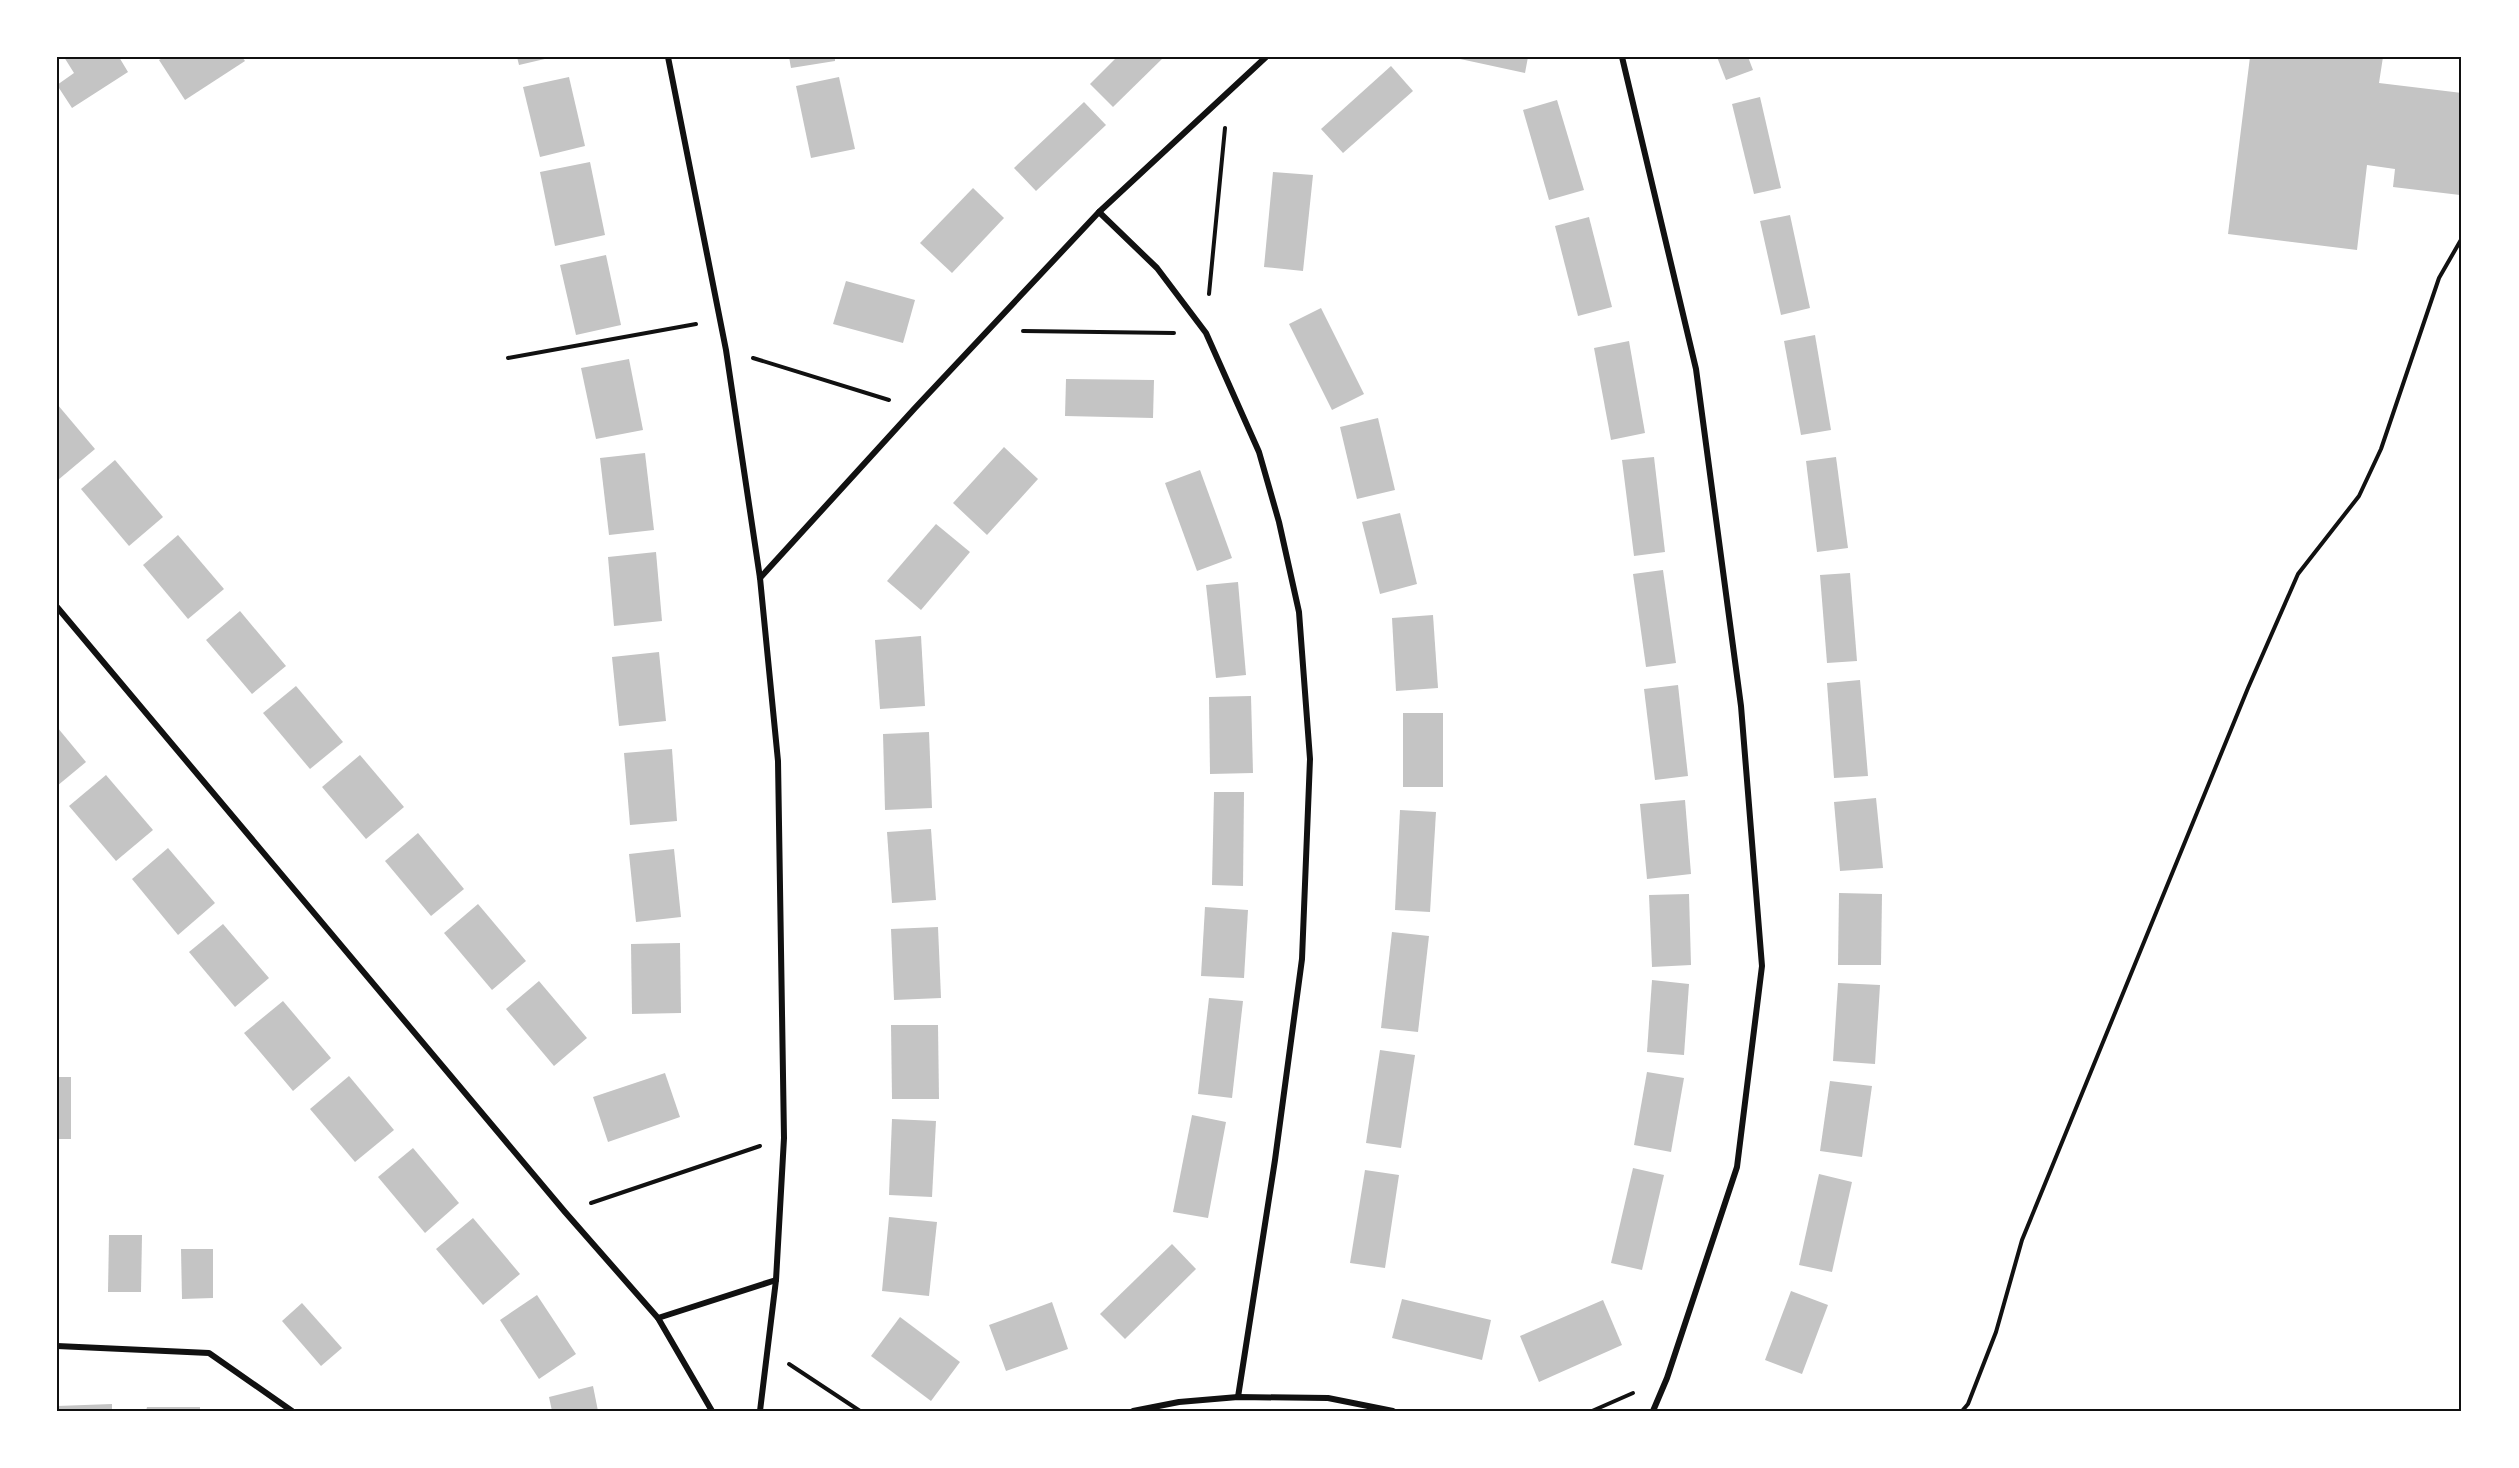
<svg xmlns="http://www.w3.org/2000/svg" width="2519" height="1468" font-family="'DM Sans',sans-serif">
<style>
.building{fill:#c4c4c4}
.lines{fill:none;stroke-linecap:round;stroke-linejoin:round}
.path{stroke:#111;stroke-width:4}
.minor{stroke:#111;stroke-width:6}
.neatline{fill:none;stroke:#111;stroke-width:2}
</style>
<rect width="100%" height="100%" fill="#fff"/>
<g class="building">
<path d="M64 57H119L128 72 72 108 57 85 74 73Z"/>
<path d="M164 57H242L245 61 185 100 159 60Z"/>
<path d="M517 57H549V58L519 65Z"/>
<path d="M789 57H835V61L791 68Z"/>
<path d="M1117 57H1164L1113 107 1090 84Z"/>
<path d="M1451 57H1528L1525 73Z"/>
<path d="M1717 57H1748L1753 70 1726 80Z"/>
<path d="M2250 57H2383L2379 83 2462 93 2460 195 2393 187 2395 169 2367 165 2357 250 2228 234Z"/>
<path d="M1391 66 1413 91 1343 153 1321 129Z"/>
<path d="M569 77 585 146 540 157 523 87Z"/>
<path d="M839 77 855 149 811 158 796 86Z"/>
<path d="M1760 97 1781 188 1754 194 1732 104Z"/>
<path d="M1557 100 1584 190 1549 200 1523 110Z"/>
<path d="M1084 102 1106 125 1036 191 1014 168Z"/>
<path d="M590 162 605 235 555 246 540 172Z"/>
<path d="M1273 172 1313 175 1303 271 1264 267Z"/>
<path d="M973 188 1004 218 952 273 920 243Z"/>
<path d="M1790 215 1810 308 1781 315 1760 221Z"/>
<path d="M1589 217 1612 307 1578 316 1555 226Z"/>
<path d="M606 255 621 325 576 335 560 265Z"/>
<path d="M846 281 915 300 903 343 833 324Z"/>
<path d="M1321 308 1364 394 1332 410 1289 324Z"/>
<path d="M1815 335 1831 430 1801 435 1784 341Z"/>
<path d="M1629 341 1645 433 1611 440 1594 348Z"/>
<path d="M629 359 643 430 596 439 581 368Z"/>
<path d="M1066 379 1154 380 1153 418 1065 416Z"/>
<path d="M57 404 95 449 58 480 57 479Z"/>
<path d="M1378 418 1395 490 1357 499 1340 427Z"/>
<path d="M1004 447 1038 479 987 535 953 503Z"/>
<path d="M645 453 654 530 609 535 600 458Z"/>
<path d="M1654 457 1665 552 1634 556 1622 460Z"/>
<path d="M1836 457 1848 548 1817 552 1806 461Z"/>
<path d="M115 460 163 517 129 546 81 489Z"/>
<path d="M1200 470 1232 558 1197 571 1165 483Z"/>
<path d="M1400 513 1417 584 1380 594 1362 522Z"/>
<path d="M936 524 970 552 921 610 887 581Z"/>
<path d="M178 535 224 589 188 619 143 565Z"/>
<path d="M656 552 662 621 614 626 608 557Z"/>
<path d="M1663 570 1676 663 1646 667 1633 574Z"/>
<path d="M1850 573 1857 661 1827 663 1820 575Z"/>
<path d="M1238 582 1246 675 1216 678 1206 585Z"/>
<path d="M240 611 286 666 252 694 206 640Z"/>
<path d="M1433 615 1438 688 1396 691 1392 618Z"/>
<path d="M921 636 925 706 880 709 875 640Z"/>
<path d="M659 652 666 721 619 726 612 657Z"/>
<path d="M1860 680 1868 776 1834 778 1827 683Z"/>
<path d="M1678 685 1688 776 1655 780 1644 689Z"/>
<path d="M296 686 343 742 310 769 263 713Z"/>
<path d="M1251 696 1253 773 1210 774 1209 697Z"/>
<rect x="1403" y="713" width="40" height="74"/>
<path d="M57 727 86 762 57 786Z"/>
<path d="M929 732 932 808 885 810 883 734Z"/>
<path d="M672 749 677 821 630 825 624 753Z"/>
<path d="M360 755 404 807 366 839 322 787Z"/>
<path d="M106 775 153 830 116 861 69 806Z"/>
<path d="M1214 792H1244L1243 886 1212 885Z"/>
<path d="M1876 798 1883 868 1840 871 1834 802Z"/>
<path d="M1685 800 1691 874 1647 879 1640 804Z"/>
<path d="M1400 810 1436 812 1430 912 1395 910Z"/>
<path d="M931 829 936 900 892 903 887 832Z"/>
<path d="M418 833 464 889 431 916 385 861Z"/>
<path d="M168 848 215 903 178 935 132 879Z"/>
<path d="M674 849 681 917 636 922 629 854Z"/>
<path d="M1839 893 1882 894 1881 965H1838Z"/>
<path d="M1689 894 1691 965 1652 967 1649 895Z"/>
<path d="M478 904 526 961 492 990 444 933Z"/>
<path d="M1205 907 1248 910 1244 978 1201 976Z"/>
<path d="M223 924 269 978 235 1007 189 952Z"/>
<path d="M938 927 941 998 894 1000 891 929Z"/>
<path d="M1392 932 1429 936 1418 1032 1381 1028Z"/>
<path d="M680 943 681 1013 632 1014 631 944Z"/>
<path d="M1652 980 1689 984 1684 1055 1647 1052Z"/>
<path d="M539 981 587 1038 554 1066 506 1009Z"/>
<path d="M1838 983 1880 985 1875 1064 1833 1061Z"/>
<path d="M1209 998 1243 1001 1232 1098 1198 1094Z"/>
<path d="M283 1001 331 1058 293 1091 244 1033Z"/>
<path d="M891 1025H938L939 1099H892Z"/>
<path d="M1380 1050 1415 1055 1401 1148 1366 1143Z"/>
<path d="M1647 1072 1684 1078 1671 1152 1634 1145Z"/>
<path d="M665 1073 680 1117 608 1142 593 1097Z"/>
<path d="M349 1076 394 1130 355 1162 310 1109Z"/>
<rect x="57" y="1077" width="14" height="62"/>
<path d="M1830 1081 1872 1086 1862 1157 1820 1151Z"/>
<path d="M1192 1115 1226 1122 1208 1218 1173 1212Z"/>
<path d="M892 1119 936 1121 932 1197 889 1195Z"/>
<path d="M413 1148 459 1203 425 1233 378 1177Z"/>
<path d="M1633 1168 1664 1175 1642 1270 1611 1263Z"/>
<path d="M1365 1170 1399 1175 1385 1268 1350 1263Z"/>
<path d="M1819 1174 1852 1182 1832 1272 1799 1265Z"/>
<path d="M889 1217 937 1222 929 1296 882 1291Z"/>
<path d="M473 1218 520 1274 483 1305 436 1249Z"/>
<path d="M109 1235H142L141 1292H108Z"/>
<path d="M1172 1244 1196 1269 1125 1339 1100 1314Z"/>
<path d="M181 1249H213V1298L182 1299Z"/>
<path d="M1791 1291 1828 1305 1802 1374 1765 1360Z"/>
<path d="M537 1295 576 1354 539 1379 500 1320Z"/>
<path d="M1402 1299 1491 1320 1482 1360 1392 1338Z"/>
<path d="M1603 1300 1622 1345 1539 1382 1520 1336Z"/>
<path d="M1052 1302 1068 1349 1006 1371 989 1325Z"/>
<path d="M302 1303 342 1348 321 1366 282 1321Z"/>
<path d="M900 1317 960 1362 931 1401 871 1356Z"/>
<path d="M593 1386 598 1411H552L549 1397Z"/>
<path d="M112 1404V1411H57V1406Z"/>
<path d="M147 1407H200V1411H146Z"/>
</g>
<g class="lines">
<g class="path">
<path d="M1209 294 1225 128"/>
<path d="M1023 331 1174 333"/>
<path d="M508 358 696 324"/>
<path d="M753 358 889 400"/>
<path d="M591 1203 760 1146"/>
<path d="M789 1364 860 1411"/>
<path d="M1592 1411 1633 1393"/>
<path d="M1962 1411 1968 1404 1996 1332 2022 1240 2248 688 2298 574 2359 496 2381 449 2439 278 2462 238"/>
</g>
<g class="minor">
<path d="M668 57 726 350 760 578 778 761 784 1138 776 1280 760 1411"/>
<path d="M1622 57 1696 369 1741 706 1762 966 1737 1167 1667 1378 1653 1411"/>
<path d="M1099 212 1157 268 1206 333 1259 452 1279 522 1299 612 1310 759 1302 959 1275 1160 1238 1397"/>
<path d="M760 578 915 408 1099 212 1266 57"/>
<path d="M57 607 565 1212 658 1318 712 1411"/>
<path d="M658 1318 776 1280"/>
<path d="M57 1346 209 1353 292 1411"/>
<path d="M1133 1411 1179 1402 1238 1397 1328 1398 1393 1411"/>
</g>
</g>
<rect width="2519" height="1468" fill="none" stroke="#ffffff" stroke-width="117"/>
<rect x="58" y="58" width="2402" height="1352" class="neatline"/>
</svg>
